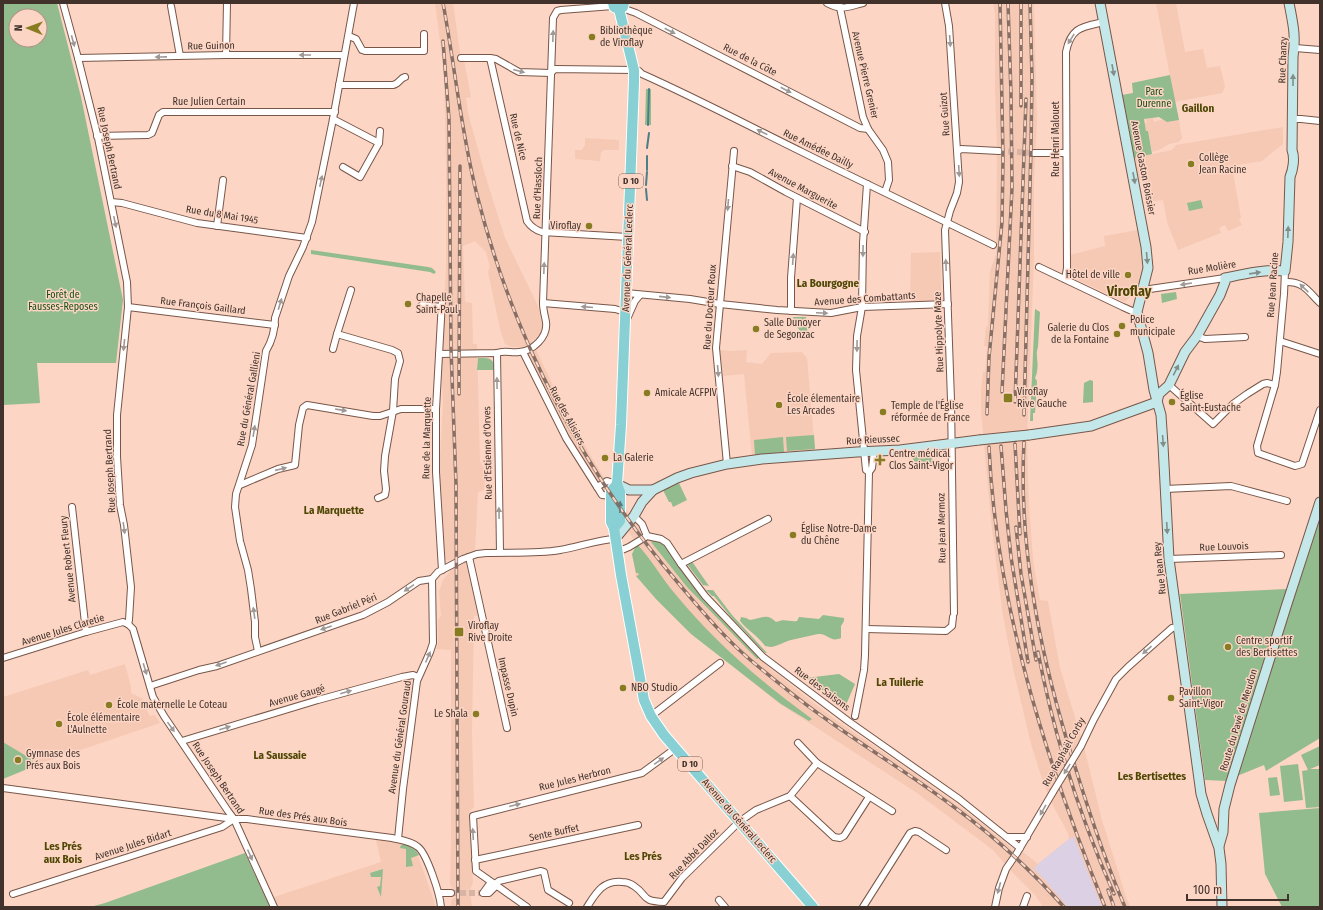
<svg xmlns="http://www.w3.org/2000/svg" width="1323" height="910" font-family="'Fira Sans Condensed',sans-serif">
<style>
.built{fill:#f6c9b4}
.industrial{fill:#dbd0e4}
.green{fill:#92bb8e;fill-rule:evenodd}
.lines{fill:none;stroke-linecap:round;stroke-linejoin:round}
.stream{stroke:#4d7d87;stroke-width:2}
.street-tunnel{stroke:#d7b4a5;stroke-width:6;stroke-dasharray:6 3;stroke-linecap:butt}
.street-casing{stroke:#785749;stroke-width:8}
.secondary-casing{stroke:#785749;stroke-width:11}
.primary-casing{stroke:#fff;stroke-width:12}
.street{stroke:#fff;stroke-width:6}
.secondary{stroke:#c4e8e9;stroke-width:9}
.primary{stroke:#88d0d3;stroke-width:10}
.rail-casing{stroke:#876f65;stroke-width:3.5}
.rail{stroke:#fcd5c4;stroke-width:2;stroke-dasharray:6;stroke-linecap:butt}
.street-bridge-casing{stroke:#785749;stroke-width:8;stroke-linecap:butt}
.secondary-bridge-casing{stroke:#785749;stroke-width:11;stroke-linecap:butt}
.street-bridge{stroke:#fff;stroke-width:6}
.secondary-bridge{stroke:#c4e8e9;stroke-width:9}
.oneway{fill:#a09895}
.oneway2{fill:#828d8a}
.oneway3{fill:#617977}
.poi-dot{fill:#887c22;stroke:#fcd5c4;stroke-width:1.5}
.labels{text-anchor:middle;dominant-baseline:central;stroke-width:3;stroke-linejoin:round;paint-order:stroke}
.shield{fill:#fcd5c4;stroke:#796359;stroke-width:1}
.shield-label{font-size:9px;font-weight:bold;fill:#41322b}
.poi-label{font-size:10px;fill:#41322b;stroke:#fcd5c4;text-anchor:start}
.street-label{font-size:10px;fill:#41322b;stroke:#fcd5c4}
.park-label{font-size:10px;fill:#124c10;stroke:#fcd5c4}
.neighbourhood-label{font-size:11px;font-weight:bold;fill:#4f4704;stroke:#fcd5c4}
.district-label{font-size:14px;font-weight:bold;fill:#4f4704;stroke:#fcd5c4}
</style>
<rect width="100%" height="100%" fill="#fcd5c4"/>
<g class="built">
<path d="M435 3H453L461 60H464L471 97 466 98 468 113 486 178 505 238 538 306 543 327 540 335 532 341 558 396 593 460 605 479 646 538 661 542 667 546 692 585 769 668 837 721 914 773 979 821 1009 846 1018 856 1022 851 1038 864 1069 839 1068 833 1051 802 1042 779 1031 744 1013 668 1003 616 992 530 981 411V391L983 372H985L987 346H984L986 327 988 326 990 271 996 254 997 148 995 91V14L993 3H1034L1037 120 1034 182V258L1027 441 1029 503 1033 560 1040 600 1048 601 1060 668 1084 747 1102 820 1127 900 1131 907H1043L1036 896 1011 871 993 850 917 793 777 702 681 624 656 599 636 576 632 554 637 544 603 494 556 414 523 347H511L505 344 500 329 488 272 490 267 486 252 475 241 463 246 465 302 472 303 473 344H477L480 462 486 471 484 490 478 492 475 552 467 554 480 616H474L472 732 474 807 469 812 473 882 470 890 472 907H451V901L455 897V890L452 888 450 884 451 846V650L436 649 438 644V620L441 616 439 591 443 580 452 569V561L444 559 439 475 443 402 441 366 446 267V163L444 72Z"/>
<path d="M1156 3H1176L1185 52 1203 49 1207 68 1220 66 1225 87 1222 93 1175 102Z"/>
<path d="M1153 118 1154 122 1163 119 1167 122 1179 120 1182 138 1179 142 1169 144 1161 149 1152 152 1148 132 1146 131 1145 123H1147L1146 119Z"/>
<path d="M1283 127V144L1262 161 1232 166 1241 218 1239 219 1242 225 1228 231 1225 225 1219 228 1221 233 1178 250 1167 222 1163 200 1149 202 1146 184 1139 180 1134 158 1172 150 1176 145Z"/>
<path d="M585 138 619 140V150H604L601 152 600 161 575 159V150H582L585 145Z"/>
<path d="M1138 230 1143 268 1139 287 1125 302 1080 281 1075 278 1070 271V255L1105 246 1104 236Z"/>
<path d="M940 252 942 300 910 303 911 253Z"/>
<path d="M720 350 730 351 747 350 746 362 762 364 771 353 802 352 807 358 815 451 752 457 744 374 723 376Z"/>
<path d="M125 664 131 687V693L143 699 147 711 150 716 155 715 160 723 42 763 37 761 36 764 32 762 33 760 3 742V697L88 670 90 675Z"/>
<path d="M376 840 405 844 416 850 434 901 435 907H278L274 897 381 862Z"/>
</g>
<path class="industrial" d="M1074 837 1092 883 1102 907H1068L1043 878 1034 869 1038 864 1069 839Z"/>
<g class="green">
<path d="M3 3H57L81 97 123 300 116 363H37L40 403 3 405ZM16 16H40V40H16Z"/>
<path d="M1170 75 1179 120 1167 122 1159 117 1144 119 1146 131H1148L1152 154 1134 158 1122 95 1133 93 1132 83Z"/>
<path d="M646 89H651V125H645Z"/>
<path d="M1201 200 1203 208 1189 211 1187 203Z"/>
<path d="M311 250 428 267 432 268 436 272 434 274 430 272 311 254Z"/>
<path d="M1176 292 1177 299 1162 303 1161 294Z"/>
<path d="M1035 309 1040 312 1038 347C1035 354 1039 363 1037 371 1037 373 1036 375 1035 378L1037 381 1035 413H1033V421H1030Z"/>
<path d="M793 317H806L808 334H803L796 326Z"/>
<path d="M478 358C488 358 494 357 495 370H477Z"/>
<path d="M1090 380 1093 381V402L1083 403 1084 383Z"/>
<path d="M814 435 815 449 787 451 786 437Z"/>
<path d="M783 437 784 452 755 455 754 440Z"/>
<path d="M929 454 934 462 920 470 911 456Z"/>
<path d="M679 483 687 500 673 507 671 502H669L663 490Z"/>
<path d="M1320 518V738L1266 771 1264 765 1237 776Z"/>
<path d="M654 540 661 542 667 546 692 585 708 603 709 606 759 658 757 659 687 587 651 542Z"/>
<path d="M637 544C652 560 662 579 676 595 715 642 762 683 812 719L809 721 781 704 691 634 656 599 636 576 639 575 638 573H636L632 554Z"/>
<path d="M691 560 709 586 703 585 687 564Z"/>
<path d="M1287 589 1227 781 1205 780 1180 594Z"/>
<path d="M706 590H713L732 615 767 653H765L730 616 714 596H712Z"/>
<path d="M823 615 844 618V621L841 626V638C830 643 828 633 818 634 809 636 800 638 791 640 784 642 778 646 771 647L765 646C758 636 747 630 740 621L741 617 746 618 750 620C761 619 766 612 776 622 785 618 789 622 797 621L799 617 819 619Z"/>
<path d="M839 674 855 684 845 707 806 678Z"/>
<path d="M3 742 33 760V762L36 764 37 761 42 763 3 779Z"/>
<path d="M1320 746V765L1310 769H1320V807L1306 808 1302 771 1308 770 1301 755Z"/>
<path d="M1298 764 1303 800 1284 802 1280 766Z"/>
<path d="M1277 777 1280 795 1270 796 1268 778Z"/>
<path d="M1320 808V907H1282L1265 874 1259 813Z"/>
<path d="M405 844C412 846 415 849 419 855L411 858 413 866 406 867V849L400 848 401 845Z"/>
<path d="M245 853 270 907H90L105 903Z"/>
<path d="M383 869 381 897 377 887 380 886 381 877H371L370 873Z"/>
</g>
<g class="lines">
<g class="stream">
<path d="M648 125 649 89"/>
<path d="M647 148 649 133"/>
<path d="M647 170V156"/>
<path d="M646 185 647 172"/>
<path d="M646 189 647 200"/>
</g>
<g class="street-tunnel">
<path d="M999 151 1034 153"/>
<path d="M451 893H483"/>
</g>
<defs>
<g id="street">
<path d="M63 3 78 58 98 138 127 282 128 307 117 415V457L120 505 124 525 131 587 129 620 128 624"/>
<path d="M827 3C842 11 847 7 863 3"/>
<path d="M839 3 863 117 868 129 883 150 888 162 889 180 885 192"/>
<path d="M945 3 949 26 959 182 957 193 950 211 945 230 951 400 954 613"/>
<path d="M171 6 180 56"/>
<path d="M622 8 636 13 860 128 868 129"/>
<path d="M349 36 356 39 362 50 365 51H424V34"/>
<path d="M1295 48 1320 50"/>
<path d="M226 55 227 3"/>
<path d="M78 58 226 55H344"/>
<path d="M461 58H490L496 59 519 72 551 73 555 69 634 70 639 71 642 74C696 98 749 126 802 152 866 184 930 214 993 245"/>
<path d="M490 58 527 221C531 227 535 230 542 232L628 237"/>
<path d="M339 85H393C399 84 400 78 405 77"/>
<path d="M333 119 379 143 360 177 343 167"/>
<path d="M1293 119H1301L1320 121"/>
<path d="M97 136 148 135 152 133 159 115 163 112H335"/>
<path d="M379 143 380 131"/>
<path d="M958 151 961 149 999 151"/>
<path d="M1034 153H1066"/>
<path d="M732 166 750 172 786 192 865 232"/>
<path d="M867 184 863 243 862 307 857 336 856 370 866 470 869 472"/>
<path d="M111 202 122 203 197 223 307 238"/>
<path d="M217 226 223 180"/>
<path d="M1039 267 1123 307 1132 311 1137 312"/>
<path d="M1285 271 1284 294 1277 372 1275 385 1257 446 1258 453 1295 466 1302 464 1320 410"/>
<path d="M1065 279 1067 268 1066 52C1071 27 1082 27 1104 22"/>
<path d="M1285 282C1303 281 1308 291 1320 303"/>
<path d="M351 290 337 334 392 350 398 353 400 361 395 379 393 411 385 456 384 471 386 489 385 495 378 498"/>
<path d="M1143 290 1225 278"/>
<path d="M626 293 690 299 720 304 777 310 831 313 862 307 948 304"/>
<path d="M442 301 436 409V472L442 570"/>
<path d="M543 303 615 309 625 312"/>
<path d="M422 305 442 307"/>
<path d="M128 307 275 325"/>
<path d="M791 311V278L797 198"/>
<path d="M627 319 635 301 640 295"/>
<path d="M1197 336 1205 339 1245 337"/>
<path d="M1280 341 1320 354"/>
<path d="M333 349 337 334"/>
<path d="M523 352 566 438 597 487 602 495 611 496"/>
<path d="M497 353 500 552"/>
<path d="M439 354 497 353C504 350 511 353 519 352 533 351 548 337 546 322 545 316 543 310 543 303L553 18 557 11 561 10 613 6"/>
<path d="M1169 385 1213 424 1233 404 1247 394 1263 384 1267 383 1275 385"/>
<path d="M727 464 716 348 734 151"/>
<path d="M240 485 278 469 295 465 299 425 303 408 307 405 373 416H380L401 409H436"/>
<path d="M597 487 607 481 617 484"/>
<path d="M1165 489 1231 486 1287 501"/>
<path d="M72 507 86 632"/>
<path d="M634 516 642 524 647 536"/>
<path d="M617 552 629 547 647 536 661 539 667 543 681 564 705 596 763 657 848 721 959 799 1020 848"/>
<path d="M469 557 507 728"/>
<path d="M1169 559 1281 555"/>
<path d="M681 564 768 519"/>
<path d="M128 624 133 629 153 697 164 716 228 811 234 819 274 907"/>
<path d="M866 629 946 631 952 626 953 617"/>
<path d="M258 651 255 637V622L251 589 248 570 240 541 235 507 236 494 252 445 266 351C272 341 275 329 275 318L289 276 303 247 312 222 333 119 354 3"/>
<path d="M3 658 86 632 123 622 128 624"/>
<path d="M150 686 199 670 217 666 363 615 388 602 419 581 432 579 438 572 463 559 477 554 486 553C510 552 536 554 560 550 579 547 596 540 615 539"/>
<path d="M651 716 720 663"/>
<path d="M855 716 864 670 865 655 869 472 872 468 874 451"/>
<path d="M182 741 318 700 402 677 413 675 418 677"/>
<path d="M798 743 817 763 892 811"/>
<path d="M1081 746 1094 719 1116 679 1128 667 1172 628 1178 627"/>
<path d="M3 788 234 819H247L392 838C401 840 411 841 418 847 427 854 440 894 441 907"/>
<path d="M790 796 834 837 840 838 844 836 869 797"/>
<path d="M1007 837H1027"/>
<path d="M398 839 403 789 417 681 430 652 433 643 432 579"/>
<path d="M475 860 638 825"/>
<path d="M491 882 483 893H489L496 886"/>
<path d="M495 884 499 881 541 871 544 872 548 890 569 903"/>
<path d="M439 893H451"/>
<path d="M13 894 222 827 234 819"/>
<path d="M719 900 725 907"/>
<path d="M527 907 476 871 473 816 642 773 676 748"/>
<path d="M587 907C596 893 603 880 622 882 626 882 630 883 634 886 649 896 640 901 664 902L682 878 739 822 756 810 790 796 817 763"/>
<path d="M863 907 910 833 915 831 919 832 946 850"/>
<path d="M995 907 999 888 1006 869 1017 853 1053 792"/>
<path d="M1023 907 1027 896"/>
</g>
<g id="secondary">
<path d="M1100 3 1146 247 1148 268 1137 312 1148 353 1154 390 1161 415 1163 445 1169 559 1201 794 1207 814 1219 848 1221 864 1222 907"/>
<path d="M1157 402 1159 394 1169 385 1185 352 1197 336 1220 295 1225 282V278C1244 274 1265 269 1285 271L1288 242 1290 177C1293 170 1295 158 1292 150L1293 57C1296 35 1293 24 1289 3"/>
<path d="M1029 435 1091 426 1157 402"/>
<path d="M617 484 629 490H653"/>
<path d="M615 539 634 516 642 502 653 490 677 478 691 473 727 464 762 459 857 452 900 450 979 440"/>
<path d="M1219 846 1223 832 1224 809 1230 785 1286 607 1320 502"/>
</g>
<g id="primary">
<path d="M613 3 614 7 619 9 623 7 624 3"/>
<path d="M617 484 611 491V522L614 528 621 575 644 700 651 716 664 735 813 907"/>
<path d="M614 528 620 521V492L617 484 621 425 634 82V70L619 9"/>
</g>
</defs>
<use href="#street" class="street-casing"/>
<use href="#secondary" class="secondary-casing"/>
<use href="#primary" class="primary-casing"/>
<use href="#street" class="street"/>
<use href="#secondary" class="secondary"/>
<use href="#primary" class="primary"/>
<defs>
<g id="rail">
<path d="M443 3C455 67 461 132 477 195 513 338 583 472 679 584 702 611 726 640 754 663 777 682 801 702 826 719 868 749 913 776 954 807 994 836 1031 870 1064 907"/>
<path d="M1021 3V106"/>
<path d="M443 41 449 119 451 349 456 484 458 907"/>
<path d="M1002 392 1012 188 1011 94 1008 3"/>
<path d="M459 394 460 166"/>
<path d="M1015 402 1026 99"/>
<path d="M987 414 989 357 1002 222 1003 158 1000 3"/>
<path d="M1024 415 1031 148 1032 78 1030 3"/>
<path d="M1024 442C1018 555 1043 667 1077 773 1091 818 1106 863 1125 907"/>
<path d="M1015 444 1020 534"/>
<path d="M1001 446 1006 510 1011 557 1028 662"/>
<path d="M989 447C996 605 1046 761 1105 907"/>
<path d="M1016 527 1021 574 1036 660"/>
<path d="M1038 652C1054 736 1080 817 1114 894"/>
<path d="M1108 890 1114 907"/>
</g>
</defs>
<use href="#rail" class="rail-casing"/>
<use href="#rail" class="rail"/>
<defs>
<path id="street-bridge" d="M1053 792 1081 746"/>
<path id="secondary-bridge" d="M979 440 1029 435"/>
</defs>
<use href="#street-bridge" class="street-bridge-casing"/>
<use href="#secondary-bridge" class="secondary-bridge-casing"/>
<use href="#street-bridge" class="street-bridge"/>
<use href="#secondary-bridge" class="secondary-bridge"/>
</g>
<defs><path id="oneway-solid" d="M-6-.8H1V-3.2L6.5 0L1 3.2V.8H-6Z"/></defs>
<g class="oneway">
<use href="#oneway-solid" transform="translate(670 31) rotate(27)"/>
<use href="#oneway-solid" transform="translate(553 36) rotate(-88)"/>
<use href="#oneway-solid" transform="translate(1071 39) rotate(122)"/>
<use href="#oneway-solid" transform="translate(73 41) rotate(75)"/>
<use href="#oneway-solid" transform="translate(950 41) rotate(86)"/>
<use href="#oneway-solid" transform="translate(305 55) rotate(180)"/>
<use href="#oneway-solid" transform="translate(161 57) rotate(179)"/>
<use href="#oneway-solid" transform="translate(519 71) rotate(15)"/>
<use href="#oneway-solid" transform="translate(786 90) rotate(27)"/>
<use href="#oneway-solid" transform="translate(762 132) rotate(-154)"/>
<use href="#oneway-solid" transform="translate(959 171) rotate(87)"/>
<use href="#oneway-solid" transform="translate(321 181) rotate(-78)"/>
<use href="#oneway-solid" transform="translate(728 205) rotate(95)"/>
<use href="#oneway-solid" transform="translate(115 222) rotate(78)"/>
<use href="#oneway-solid" transform="translate(863 251) rotate(91)"/>
<use href="#oneway-solid" transform="translate(793 259) rotate(-86)"/>
<use href="#oneway-solid" transform="translate(946 265) rotate(-92)"/>
<use href="#oneway-solid" transform="translate(544 268) rotate(-88)"/>
<use href="#oneway-solid" transform="translate(1186 284) rotate(171)"/>
<use href="#oneway-solid" transform="translate(1304 288) rotate(-137)"/>
<use href="#oneway-solid" transform="translate(665 297) rotate(6)"/>
<use href="#oneway-solid" transform="translate(280 304) rotate(-73)"/>
<use href="#oneway-solid" transform="translate(587 307) rotate(-175)"/>
<use href="#oneway-solid" transform="translate(822 313) rotate(2)"/>
<use href="#oneway-solid" transform="translate(124 345) rotate(96)"/>
<use href="#oneway-solid" transform="translate(857 346) rotate(91)"/>
<use href="#oneway-solid" transform="translate(718 371) rotate(85)"/>
<use href="#oneway-solid" transform="translate(497 383) rotate(-91)"/>
<use href="#oneway-solid" transform="translate(341 410) rotate(9)"/>
<use href="#oneway-solid" transform="translate(254 431) rotate(-81)"/>
<use href="#oneway-solid" transform="translate(281 469) rotate(-13)"/>
<use href="#oneway-solid" transform="translate(499 513) rotate(-91)"/>
<use href="#oneway-solid" transform="translate(124 528) rotate(82)"/>
<use href="#oneway-solid" transform="translate(409 588) rotate(146)"/>
<use href="#oneway-solid" transform="translate(254 613) rotate(-98)"/>
<use href="#oneway-solid" transform="translate(326 628) rotate(161)"/>
<use href="#oneway-solid" transform="translate(1147 650) rotate(139)"/>
<use href="#oneway-solid" transform="translate(428 657) rotate(-66)"/>
<use href="#oneway-solid" transform="translate(221 664) rotate(161)"/>
<use href="#oneway-solid" transform="translate(145 669) rotate(73)"/>
<use href="#oneway-solid" transform="translate(346 692) rotate(-16)"/>
<use href="#oneway-solid" transform="translate(171 727) rotate(54)"/>
<use href="#oneway-solid" transform="translate(225 728) rotate(-17)"/>
<use href="#oneway-solid" transform="translate(659 761) rotate(-35)"/>
<use href="#oneway-solid" transform="translate(1067 769) rotate(121)"/>
<use href="#oneway-solid" transform="translate(515 805) rotate(-14)"/>
<use href="#oneway-solid" transform="translate(1043 810) rotate(120)"/>
<use href="#oneway-solid" transform="translate(473 834) rotate(-93)"/>
<use href="#oneway-solid" transform="translate(250 855) rotate(66)"/>
<use href="#oneway-solid" transform="translate(999 888) rotate(105)"/>
</g>
<g class="oneway2">
<use href="#oneway-solid" transform="translate(1113 70) rotate(80)"/>
<use href="#oneway-solid" transform="translate(1293 80) rotate(-90)"/>
<use href="#oneway-solid" transform="translate(1134 178) rotate(80)"/>
<use href="#oneway-solid" transform="translate(1288 232) rotate(-88)"/>
<use href="#oneway-solid" transform="translate(1147 258) rotate(85)"/>
<use href="#oneway-solid" transform="translate(1255 273) rotate(-8)"/>
<use href="#oneway-solid" transform="translate(1176 370) rotate(-63)"/>
<use href="#oneway-solid" transform="translate(1163 441) rotate(86)"/>
<use href="#oneway-solid" transform="translate(1167 528) rotate(87)"/>
</g>
<use class="oneway3" href="#oneway-solid" transform="translate(620 507) rotate(-89)"/>
<g class="poi-dot">
<circle cx="592" cy="37" r="4"/>
<circle cx="1191" cy="164" r="4"/>
<circle cx="589" cy="226" r="4"/>
<circle cx="1128" cy="275" r="4"/>
<circle cx="408" cy="304" r="4"/>
<circle cx="1122" cy="326" r="4"/>
<circle cx="756" cy="329" r="4"/>
<circle cx="1117" cy="334" r="4"/>
<circle cx="647" cy="393" r="4"/>
<rect x="1003" y="393" width="10" height="10" rx="2"/>
<circle cx="1172" cy="402" r="4"/>
<circle cx="779" cy="405" r="4"/>
<circle cx="883" cy="412" r="4"/>
<circle cx="605" cy="458" r="4"/>
<path d="M878 454h4v4h4v4h-4v4h-4v-4h-4v-4h4z"/>
<circle cx="793" cy="535" r="4"/>
<rect x="454" y="627" width="10" height="10" rx="2"/>
<circle cx="1228" cy="647" r="4"/>
<circle cx="623" cy="688" r="4"/>
<circle cx="1171" cy="698" r="4"/>
<circle cx="109" cy="705" r="4"/>
<circle cx="476" cy="714" r="4"/>
<circle cx="59" cy="724" r="4"/>
<circle cx="18" cy="760" r="4"/>
</g>
<g class="labels">
<g class="shield">
<rect x="619" y="174" width="24" height="14" rx="3"/>
<rect x="678" y="757" width="24" height="14" rx="3"/>
</g>
<g class="shield-label">
<text x="631" y="181">D 10</text>
<text x="690" y="764">D 10</text>
</g>
<g class="poi-label">
<text x="600" y="31">Bibliothèque<tspan x="600" dy="12">de Viroflay</tspan></text>
<text x="1199" y="158">Collège<tspan x="1199" dy="12">Jean Racine</tspan></text>
<text x="581" y="226" text-anchor="end">Viroflay</text>
<text x="1120" y="275" text-anchor="end">Hôtel de ville</text>
<text x="416" y="298">Chapelle<tspan x="416" dy="12">Saint-Paul</tspan></text>
<text x="1130" y="320">Police<tspan x="1130" dy="12">municipale</tspan></text>
<text x="764" y="323">Salle Dunoyer<tspan x="764" dy="12">de Segonzac</tspan></text>
<text x="1109" y="328" text-anchor="end">Galerie du Clos<tspan x="1109" dy="12">de la Fontaine</tspan></text>
<text x="1017" y="392">Viroflay<tspan x="1017" dy="12">Rive Gauche</tspan></text>
<text x="655" y="393">Amicale ACFPIV</text>
<text x="1180" y="396">Église<tspan x="1180" dy="12">Saint-Eustache</tspan></text>
<text x="787" y="399">École élementaire<tspan x="787" dy="12">Les Arcades</tspan></text>
<text x="891" y="406">Temple de l'Église<tspan x="891" dy="12">réformée de France</tspan></text>
<text x="889" y="454">Centre médical<tspan x="889" dy="12">Clos Saint-Vigor</tspan></text>
<text x="613" y="458">La Galerie</text>
<text x="801" y="529">Église Notre-Dame<tspan x="801" dy="12">du Chêne</tspan></text>
<text x="468" y="626">Viroflay<tspan x="468" dy="12">Rive Droite</tspan></text>
<text x="1236" y="641">Centre sportif<tspan x="1236" dy="12">des Bertisettes</tspan></text>
<text x="631" y="688">NBO Studio</text>
<text x="1179" y="692">Pavillon<tspan x="1179" dy="12">Saint-Vigor</tspan></text>
<text x="117" y="705">École maternelle Le Coteau</text>
<text x="468" y="714" text-anchor="end">Le Shala</text>
<text x="67" y="718">École élémentaire<tspan x="67" dy="12">L'Aulnette</tspan></text>
<text x="26" y="754">Gymnase des<tspan x="26" dy="12">Prés aux Bois</tspan></text>
</g>
<g class="street-label">
<text transform="translate(211 46) rotate(-1)">Rue Guinon</text>
<text transform="translate(750 60) rotate(27)">Rue de la Côte</text>
<text transform="translate(1283 60) rotate(-88)">Rue Chanzy</text>
<text transform="translate(865 75) rotate(77)">Avenue Pierre Grenier</text>
<text x="209" y="102">Rue Julien Certain</text>
<text transform="translate(945 114) rotate(-94)">Rue Guizot</text>
<text transform="translate(518 137) rotate(77)">Rue de Nice</text>
<text transform="translate(1056 139) rotate(-90)">Rue Henri Malouet</text>
<text transform="translate(109 148) rotate(78)">Rue Joseph Bertrand</text>
<text transform="translate(818 149) rotate(26)">Rue Amédée Dailly</text>
<text transform="translate(1143 168) rotate(79)">Avenue Gaston Boissier</text>
<text transform="translate(538 188) rotate(-88)">Rue d'Hassloch</text>
<text transform="translate(803 189) rotate(28)">Avenue Marguerite</text>
<text transform="translate(222 215) rotate(9)">Rue du 8 Mai 1945</text>
<text transform="translate(628 258) rotate(-88)">Avenue du Général Leclerc</text>
<text transform="translate(1212 268) rotate(-9)">Rue Molière</text>
<text transform="translate(1273 285) rotate(-86)">Rue Jean Racine</text>
<text transform="translate(865 299) rotate(-4)">Avenue des Combattants</text>
<text transform="translate(203 306) rotate(7)">Rue François Gaillard</text>
<text transform="translate(710 307) rotate(-86)">Rue du Docteur Roux</text>
<text transform="translate(939 332) rotate(-92)">Rue Hippolyte Maze</text>
<text transform="translate(249 399) rotate(-80)">Rue du Général Gallieni</text>
<text transform="translate(567 416) rotate(62)">Rue des Alisiers</text>
<text transform="translate(427 438) rotate(-89)">Rue de la Marquette</text>
<text transform="translate(873 440) rotate(-3)">Rue Rieussec</text>
<text transform="translate(488 453) rotate(-91)">Rue d'Estienne d'Orves</text>
<text transform="translate(110 471) rotate(-93)">Rue Joseph Bertrand</text>
<text transform="translate(942 528) rotate(-91)">Rue Jean Mermoz</text>
<text transform="translate(1224 547) rotate(-2)">Rue Louvois</text>
<text transform="translate(68 559) rotate(-96)">Avenue Robert Fleury</text>
<text transform="translate(1160 568) rotate(-96)">Rue Jean Rey</text>
<text transform="translate(346 609) rotate(-22)">Rue Gabriel Péri</text>
<text transform="translate(63 630) rotate(-17)">Avenue Jules Claretie</text>
<text transform="translate(508 687) rotate(77)">Impasse Dupin</text>
<text transform="translate(822 689) rotate(37)">Rue des Saisons</text>
<text transform="translate(297 696) rotate(-16)">Avenue Gaugé</text>
<text transform="translate(1239 720) rotate(-73)">Route du Pavé de Meudon</text>
<text transform="translate(400 737) rotate(-82)">Avenue du Général Gouraud</text>
<text transform="translate(1064 752) rotate(-61)">Rue Raphaël Corby</text>
<text transform="translate(218 778) rotate(56)">Rue Joseph Bertrand</text>
<text transform="translate(575 779) rotate(-14)">Rue Jules Herbron</text>
<text transform="translate(303 817) rotate(8)">Rue des Prés aux Bois</text>
<text transform="translate(739 821) rotate(49)">Avenue du Général Leclerc</text>
<text transform="translate(554 833) rotate(-12)">Sente Buffet</text>
<text transform="translate(133 845) rotate(-18)">Avenue Jules Bidart</text>
<text transform="translate(694 854) rotate(-46)">Rue Abbé Dalloz</text>
</g>
<g class="park-label">
<text x="1154" y="92">Parc<tspan x="1154" dy="12">Durenne</tspan></text>
<text x="63" y="295">Forêt de<tspan x="63" dy="12">Fausses-Reposes</tspan></text>
</g>
<g class="neighbourhood-label">
<text x="1198" y="108">Gaillon</text>
<text x="828" y="283">La Bourgogne</text>
<text x="334" y="510">La Marquette</text>
<text x="900" y="682">La Tuilerie</text>
<text x="280" y="755">La Saussaie</text>
<text x="1152" y="776">Les Bertisettes</text>
<text x="63" y="846">Les Prés<tspan x="63" dy="13">aux Bois</tspan></text>
<text x="643" y="856">Les Prés</text>
</g>
<g class="district-label">
<text x="1129" y="291">Viroflay</text>
</g>
</g>
<rect width="1323" height="910" fill="none" stroke="#41322b" stroke-width="8"/>
<g transform="translate(28 28) rotate(271)"><circle r="19" fill="#fcd5c4" stroke="#b19487"/>
<path d="M0-3L7 15L0 10L-7 15Z" fill="#887c22"/>
<text y="-6" font-size="11" font-weight="bold" text-anchor="middle" fill="#41322b">N</text>
</g>
<path d="M1187 894v6h101v-6" fill="none" stroke="#41322b" stroke-width="2"/>
<text x="1193" y="894" font-size="12" fill="#41322b" stroke="#fcd5c4" stroke-width="3" paint-order="stroke">100 m</text>
</svg>
